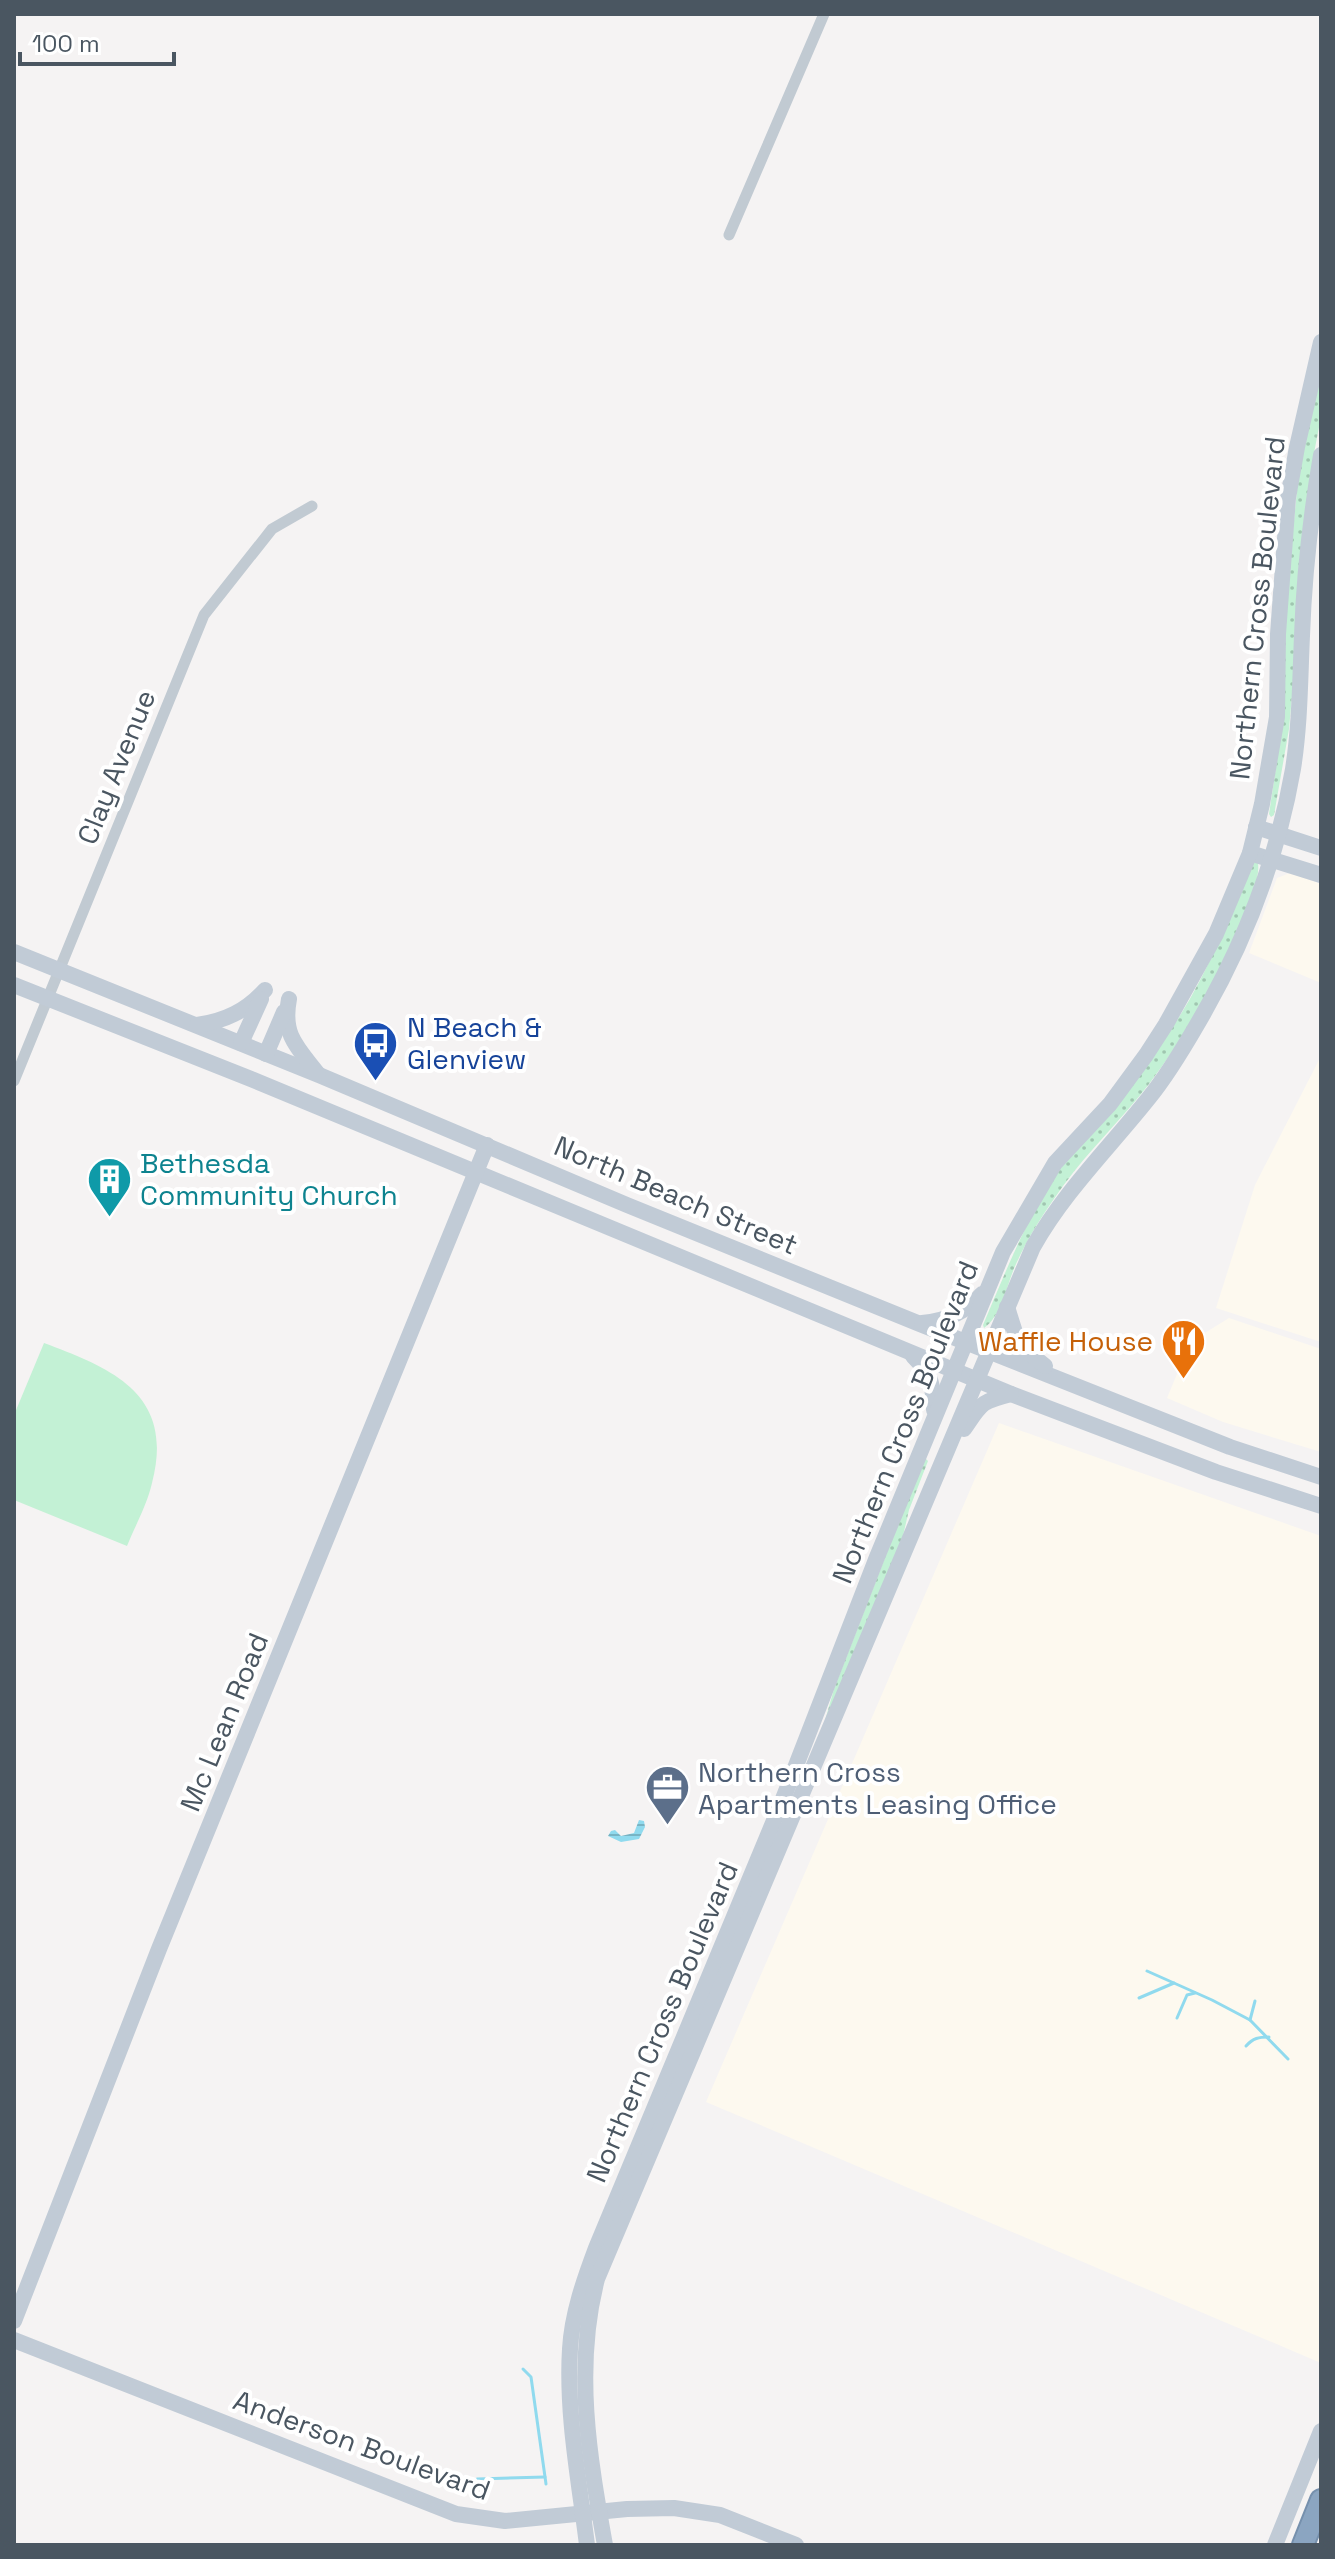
<svg xmlns="http://www.w3.org/2000/svg" width="1335" height="2559" font-family="'Space Grotesk',sans-serif">
<style>
.commercial{fill:#fdf9ef}
.green{fill:url(#green-dots)}
.pitch{fill:#c3f1d5}
.water{fill:url(#water-rules)}
.lines{fill:none;stroke-linecap:round;stroke-linejoin:round}
.stream{stroke:#90daee;stroke-width:3}
.highway-casing{stroke:#7690ad;stroke-width:24}
.street{stroke:#c1cad2;stroke-width:11}
.secondary{stroke:#c1cbd6;stroke-width:16}
.highway{stroke:#8ba5c1;stroke-width:20}
.labels{text-anchor:middle;dominant-baseline:central;stroke-width:8;stroke-linejoin:round;paint-order:stroke}
.street-label{font-size:28px;fill:#4a5661;stroke:#fff}
.transit-label{font-size:28px;fill:#164399;stroke:#fff;text-anchor:start}
.culture-label{font-size:28px;fill:#0d838f;stroke:#fff;text-anchor:start}
.food-label{font-size:28px;fill:#c56008;stroke:#fff;text-anchor:end}
.service-label{font-size:28px;fill:#4e5e75;stroke:#fff;text-anchor:start}
</style>
<defs>
<pattern id="green-dots" width="8" height="8" patternUnits="userSpaceOnUse" patternTransform="scale(2)"><rect width="8" height="8" fill="#c3f1d5"/><path d="M2 2h.1M6 6h.1" fill="none" stroke="#a0c6b0" stroke-width="1.8" stroke-linecap="round"/></pattern>
<pattern id="water-rules" width="6" height="5" patternUnits="userSpaceOnUse" patternTransform="scale(2)"><rect width="6" height="5" fill="#90daee"/><path d="M0 2.5h6" fill="none" stroke="#78b4c4"/></pattern>
</defs>
<rect width="100%" height="100%" fill="#f5f3f3"/>
<g class="commercial">
<path d="M1290 873 1321 884V983L1249 953 1277 878Z"/>
<path d="M1321 1056V1342L1216 1308 1255 1185Z"/>
<path d="M1229 1318 1321 1349V1452L1223 1422 1167 1398 1192 1338 1195 1339Z"/>
<path d="M999 1423 1321 1536V2363L706 2102Z"/>
</g>
<g class="green">
<path d="M1321 359V417L1314 453 1289 729 1274 815 1271 817 1269 814 1282 727 1284 622 1301 450Z"/>
<path d="M1253 863H1258C1260 878 1251 895 1246 909 1225 971 1188 1032 1149 1084 1122 1119 1089 1150 1063 1186 1045 1211 1028 1237 1016 1264 1007 1283 1002 1316 984 1328L983 1325C1006 1271 1028 1214 1062 1166 1093 1121 1133 1082 1165 1038 1203 985 1227 923 1253 863Z"/>
<path d="M924 1457 928 1461 909 1510 902 1540 824 1724 834 1689Z"/>
</g>
<path class="pitch" d="M44 1343C114 1369 175 1395 152 1483 147 1505 135 1526 127 1546L14 1500V1415Z"/>
<path class="water" d="M639 1820 644 1821 645 1827 639 1839 621 1842 608 1836 611 1831 615 1830 621 1836 634 1833Z"/>
<g class="lines">
<g class="stream">
<path d="M1147 1971 1212 2000 1250 2020 1288 2059"/>
<path d="M1139 1998 1174 1983"/>
<path d="M1177 2018 1187 1995 1195 1993"/>
<path d="M1250 2020 1255 2001"/>
<path d="M1246 2046C1253 2038 1259 2037 1269 2037"/>
<path d="M523 2369 531 2377 546 2484"/>
<path d="M477 2479 545 2477"/>
</g>
<defs>
<path id="highway" d="M1303 2545 1321 2500"/>
</defs>
<use href="#highway" class="highway-casing"/>
<g class="street">
<path d="M729 235 824 14"/>
<path d="M14 1081 204 615 272 529 312 506"/>
</g>
<g class="secondary">
<path d="M1256 827 1321 848"/>
<path d="M1250 853 1321 875"/>
<path d="M14 952 319 1075 627 1205 920 1324 1230 1447 1321 1477"/>
<path d="M14 985 251 1079 1011 1394 1216 1472 1321 1506"/>
<path d="M289 999C282 1035 297 1047 318 1074"/>
<path d="M197 1025C225 1021 246 1011 265 990"/>
<path d="M241 1043 261 999"/>
<path d="M266 1054 284 1012"/>
<path d="M1007 1307 1019 1345 1045 1366"/>
<path d="M922 1323C946 1321 966 1312 982 1294"/>
<path d="M913 1356C932 1375 933 1384 934 1410"/>
<path d="M964 1429C982 1403 980 1402 1011 1394"/>
<path d="M14 2321 159 1949 487 1145"/>
<path d="M14 2340 456 2514 505 2521 627 2509 674 2508 720 2515 796 2545"/>
<path d="M587 2545C579 2480 566 2414 570 2349 572 2314 584 2280 596 2248L783 1799 877 1557 1003 1252 1055 1163 1110 1104 1146 1055 1166 1024 1216 934 1250 853 1262 804 1277 717 1278 634 1288 498 1297 447 1321 342"/>
<path d="M605 2545C589 2456 574 2368 597 2279L1033 1247C1064 1192 1108 1149 1148 1099 1167 1076 1183 1049 1198 1023 1245 943 1277 861 1293 769 1300 725 1300 680 1302 636 1304 575 1311 514 1321 455"/>
<path d="M1275 2545 1321 2431"/>
</g>
<use href="#highway" class="highway"/>
</g>
<defs>
<symbol id="bus-pin" viewBox="-11 -11 22 30"><path d="M0 17L-7.5 6A9.5 9.5 0 1 1 7.5 6Z" fill="#1a4fb4" stroke="#fff"/><path d="M-5-6H5V4H4V6H2V4H-2V6H-4V4H-5ZM-3.5-4V0h7V-4ZM-3.5 1.2v1.5H-2V1.2ZM2 1.2v1.5H3.5V1.2Z" fill="#fff"/></symbol>
<symbol id="building-pin" viewBox="-11 -11 22 30"><path d="M0 17L-7.5 6A9.5 9.5 0 1 1 7.5 6Z" fill="#0f9aa8" stroke="#fff"/><path d="M-4-6H4V6H1V3H-1V6H-4ZM-2.5-4.3h1.7v1.8h-1.7ZM.8-4.3h1.7v1.8H.8ZM-2.5-1h1.7V.8h-1.7ZM.8-1h1.7V.8H.8Z" fill="#fff"/></symbol>
<symbol id="restaurant-pin" viewBox="-11 -11 22 30"><path d="M0 17L-7.5 6A9.5 9.5 0 1 1 7.5 6Z" fill="#e8710a" stroke="#fff"/><path d="M-5-6h1v4h1v-4h1v4h1v-4h1v5L-1.5 .5V6h-2V.5L-5-1ZM5-6V6H3V1.5H1.5Q1.5-4 5-6Z" fill="#fff"/></symbol>
<symbol id="office-pin" viewBox="-11 -11 22 30"><path d="M0 17L-7.5 6A9.5 9.5 0 1 1 7.5 6Z" fill="#5c6f8a" stroke="#fff"/><path d="M-6-3h4V-5.5h4V-3h4V5H-6ZM-1-4.5V-3h2v-1.5ZM-6 0V1H6V0Z" fill="#fff"/></symbol>
</defs>
<g fill-rule="evenodd">
<use href="#bus-pin" x="350" y="1018" width="51" height="69"/>
<use href="#building-pin" x="84" y="1154" width="51" height="69"/>
<use href="#restaurant-pin" x="1158" y="1316" width="51" height="69"/>
<use href="#office-pin" x="642" y="1762" width="51" height="69"/>
</g>
<g class="labels">
<g class="street-label">
<text transform="translate(1257 608) rotate(-84)">Northern Cross Boulevard</text>
<text transform="translate(116 767) rotate(-68)">Clay Avenue</text>
<text transform="translate(676 1195) rotate(23)">North Beach Street</text>
<text transform="translate(905 1422) rotate(-68)">Northern Cross Boulevard</text>
<text transform="translate(224 1722) rotate(-68)">Mc Lean Road</text>
<text transform="translate(662 2022) rotate(-67)">Northern Cross Boulevard</text>
<text transform="translate(362 2445) rotate(20)">Anderson Boulevard</text>
</g>
<g class="transit-label">
<text x="407" y="1027">N Beach &amp;<tspan x="407" dy="32">Glenview</tspan></text>
</g>
<g class="culture-label">
<text x="140" y="1163">Bethesda<tspan x="140" dy="32">Community Church</tspan></text>
</g>
<g class="food-label">
<text x="1153" y="1341">Waffle House</text>
</g>
<g class="service-label">
<text x="698" y="1772">Northern Cross<tspan x="698" dy="32">Apartments Leasing Office</tspan></text>
</g>
</g>
<rect width="1335" height="2559" fill="none" stroke="#4a5661" stroke-width="32"/>
<path d="M20 52v12h154v-12" fill="none" stroke="#4a5661" stroke-width="4"/>
<text x="32" y="52" font-size="24" fill="#4a5661" stroke="#ffffff" stroke-width="6" paint-order="stroke">100 m</text>
</svg>
